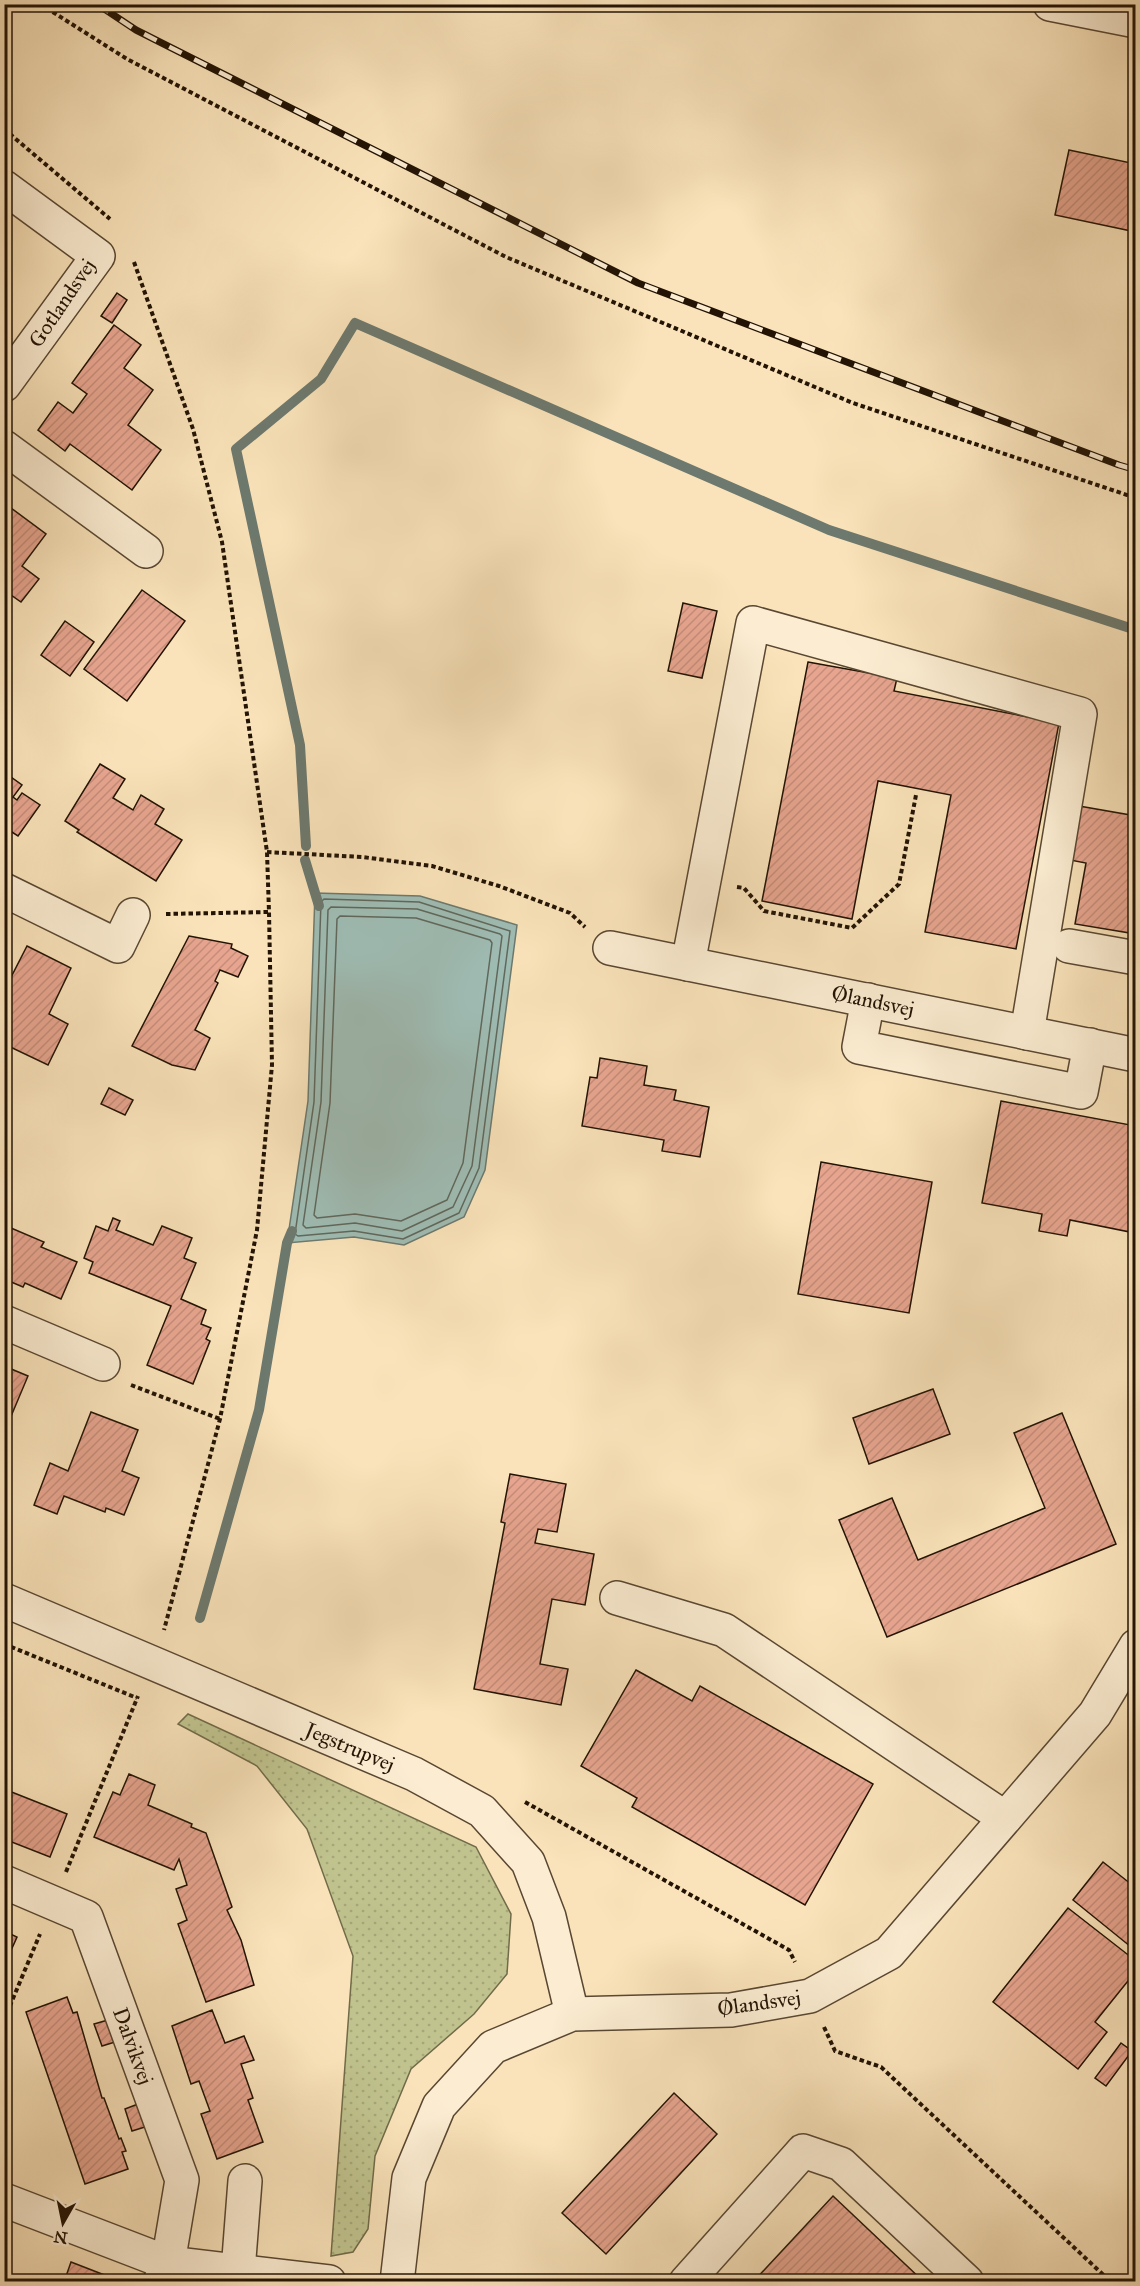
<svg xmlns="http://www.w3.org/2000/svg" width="1140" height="2286" font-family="'IM FELL Great Primer',serif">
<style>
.grass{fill:url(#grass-dots);stroke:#716b49;stroke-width:1.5}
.water{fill:#9fbdb5;stroke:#6d796e;stroke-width:1.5}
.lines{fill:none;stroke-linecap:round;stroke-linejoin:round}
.shore{stroke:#60685c;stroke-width:1.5}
.stream{stroke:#6d796e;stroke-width:10}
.building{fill:url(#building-hatch);stroke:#221304;stroke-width:1.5}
.minor-casing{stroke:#584732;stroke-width:36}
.path{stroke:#221304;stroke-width:4;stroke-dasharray:4.5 3;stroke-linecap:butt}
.minor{stroke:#fcedd2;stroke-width:33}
.rail-casing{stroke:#221304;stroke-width:7}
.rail{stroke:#fcedd2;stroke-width:4.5;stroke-dasharray:14;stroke-linecap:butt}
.labels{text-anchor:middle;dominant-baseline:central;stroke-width:4.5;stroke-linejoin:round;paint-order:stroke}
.street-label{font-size:21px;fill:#221304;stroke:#fcedd2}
</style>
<defs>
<pattern id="grass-dots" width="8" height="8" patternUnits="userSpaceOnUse" patternTransform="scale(1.5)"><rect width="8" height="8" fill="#c0c38e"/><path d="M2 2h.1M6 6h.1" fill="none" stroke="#a5a779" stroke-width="1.8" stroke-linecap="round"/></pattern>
<pattern id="building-hatch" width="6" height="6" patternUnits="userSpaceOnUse" patternTransform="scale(1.5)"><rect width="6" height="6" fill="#e7a58f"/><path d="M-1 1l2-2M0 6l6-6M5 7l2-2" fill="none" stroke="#c68d7a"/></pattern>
</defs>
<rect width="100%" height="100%" fill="#fae3ba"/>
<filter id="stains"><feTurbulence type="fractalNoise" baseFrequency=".00333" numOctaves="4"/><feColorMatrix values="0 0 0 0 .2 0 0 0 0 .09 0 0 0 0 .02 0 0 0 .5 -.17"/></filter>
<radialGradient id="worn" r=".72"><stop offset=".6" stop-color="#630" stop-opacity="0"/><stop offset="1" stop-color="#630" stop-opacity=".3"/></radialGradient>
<path class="grass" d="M188 1714 476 1847 511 1914 507 1974 474 2014 411 2069 375 2156 368 2229 353 2252 331 2256 353 1956 307 1829 257 1766 178 1724Z"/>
<path class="water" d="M315 893 420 896 517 925 485 1170 464 1217 404 1245 354 1237 287 1243 308 1101Z"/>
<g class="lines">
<g class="shore">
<path d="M324 899 419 902 510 931 479 1168 459 1213 403 1239 354 1231 298 1236 295 1234 314 1102 321 902Z"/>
<path d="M331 907 417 909 500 934 502 936 472 1166 453 1207 402 1231 355 1223 306 1228 303 1225 321 1102 328 910Z"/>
<path d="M340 916 416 918 490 940 492 943 463 1163 447 1200 401 1221 355 1214 317 1218 314 1215 330 1103 337 919Z"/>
</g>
<g class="stream">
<path d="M306 846 300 745 236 449 321 379 355 323 829 530 1136 630"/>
<path d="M305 860 319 906"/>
<path d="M200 1618 259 1410 287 1243 292 1231"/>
</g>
</g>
<g class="building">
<path d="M1069 150 1136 164V232L1055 215Z"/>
<path d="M117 293 127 300 112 323 101 316Z"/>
<path d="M114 325 141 345 124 368 153 390 128 425 161 450 132 490 70 444 65 451 38 430 58 402 73 413 87 394 72 383Z"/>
<path d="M7 505 46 534 22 566 39 579 21 602 4 590V509Z"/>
<path d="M142 590 185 621 127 701 84 669Z"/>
<path d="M683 603 717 611 702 678 668 671Z"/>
<path d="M65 621 94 642 70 676 41 655Z"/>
<path d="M808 662 897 678 894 691 1059 723 1016 949 925 932 951 795 878 781 852 919 762 901Z"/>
<path d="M100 764 125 779 113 798 133 810 141 795 164 809 155 824 182 840 156 881 77 832 79 830 65 821Z"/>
<path d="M4 772 22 785 13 797 17 800 22 793 40 805 18 836 4 827Z"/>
<path d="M1079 806 1136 816V934L1075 924 1086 863 1070 860Z"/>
<path d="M189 936 232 944 231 948 248 956 238 977 220 970 215 981 218 983 195 1030 210 1038 195 1070 172 1065 132 1046Z"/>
<path d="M27 946 71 968 49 1014 68 1024 48 1065 4 1044V991Z"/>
<path d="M600 1058 647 1066 644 1085 676 1090 674 1100 709 1107 700 1157 662 1151 664 1140 582 1126 590 1077 597 1078Z"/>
<path d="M109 1088 133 1100 125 1115 101 1104Z"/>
<path d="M1001 1101 1136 1126V1204L1130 1232 1070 1220 1067 1236 1039 1231 1042 1214 982 1203Z"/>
<path d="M821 1162 932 1182 909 1313 798 1294Z"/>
<path d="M113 1218 120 1221 116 1230 153 1245 162 1226 192 1238 184 1258 196 1263 181 1299 206 1310 201 1324 211 1328 206 1339 210 1341 193 1384 147 1365 171 1306 89 1273 93 1262 84 1258 96 1226 108 1231Z"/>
<path d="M4 1225 44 1242 41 1247 77 1262 61 1299 25 1283 23 1287 4 1279Z"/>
<path d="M4 1366 28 1376 4 1433Z"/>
<path d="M933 1389 950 1434 869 1464 853 1418Z"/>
<path d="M91 1412 138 1430 122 1471 139 1478 124 1515 106 1508 105 1512 64 1496 57 1514 34 1505 50 1463 68 1471Z"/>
<path d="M1062 1413 1116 1544 887 1637 839 1520 892 1498 918 1560 1045 1508 1014 1433Z"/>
<path d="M510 1474 566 1484 557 1532 538 1529 535 1543 594 1554 585 1605 552 1599 540 1664 568 1669 561 1705 474 1689 505 1523 501 1522Z"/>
<path d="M636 1670 692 1701 700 1686 873 1784 805 1905 632 1807 637 1798 581 1766Z"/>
<path d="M129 1774 155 1785 148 1805 192 1824 191 1827 206 1833 232 1907 227 1910 241 1940 254 1985 206 2002 178 1924 187 1920 176 1889 187 1885 179 1859 174 1870 94 1837 113 1792 120 1795Z"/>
<path d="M4 1789 67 1814 50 1857 4 1839Z"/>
<path d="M1103 1862 1136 1888V1951L1073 1900Z"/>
<path d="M1068 1908 1136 1961V1971L1095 2022 1107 2032 1078 2069 993 2002Z"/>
<path d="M4 1931 17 1937 4 1966Z"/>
<path d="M67 1997 73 2013 77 2012 102 2098H104L119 2139 121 2138 126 2151 122 2152 128 2169 85 2184 26 2012Z"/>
<path d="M212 2010 225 2043 244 2036 254 2060 241 2064 253 2098 248 2100 263 2142 217 2159 201 2114 210 2111 199 2081 191 2084 172 2026Z"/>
<path d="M108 2020 115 2042 102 2046 94 2024Z"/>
<path d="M1121 2043 1132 2051 1106 2086 1095 2078Z"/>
<path d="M674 2093 717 2134 606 2254 562 2213Z"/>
<path d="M138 2104 145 2127 132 2131 125 2109Z"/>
<path d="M833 2196 924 2282H753Z"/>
<path d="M71 2262 107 2276 104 2282H64Z"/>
</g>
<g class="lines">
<defs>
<g id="minor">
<path d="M1050 4 1136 21"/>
<path d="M4 187 98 256 4 385"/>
<path d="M4 447 146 551"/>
<path d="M4 890 118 946 133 915"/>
<path d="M1069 946 1136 958"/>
<path d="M610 948 1136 1055"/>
<path d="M688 964 753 623 1080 714 1027 1033"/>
<path d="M868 1000 859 1047 1081 1092 1090 1045"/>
<path d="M4 1322 103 1364"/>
<path d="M617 1598 724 1630 1005 1818"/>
<path d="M4 1600 414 1774 482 1811 528 1862 549 1917 572 2014"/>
<path d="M4 1882 86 1917 182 2180 168 2263 160 2282"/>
<path d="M4 2200 168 2263 329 2282"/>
<path d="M238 2271 245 2181"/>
<path d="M397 2282 409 2178 439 2106 493 2047 572 2014 731 2010 810 1996 889 1953 1095 1714 1136 1646"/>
<path d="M686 2282 803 2151 841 2164 967 2282"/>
</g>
</defs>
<use href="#minor" class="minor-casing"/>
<g class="path">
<path d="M40 4 127 59 506 257 853 403 1136 498"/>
<path d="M4 129 110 219"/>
<path d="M134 262 193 429 222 542 267 852 269 912 272 1065 257 1230 220 1419 164 1630"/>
<path d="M267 852 362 857 432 866 499 886 570 913 585 927"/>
<path d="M737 887 744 888 764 911 852 928 899 884 916 795"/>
<path d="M166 914 269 912"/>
<path d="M131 1385 220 1419"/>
<path d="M4 1644 137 1698"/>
<path d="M525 1802 789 1950 795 1962"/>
<path d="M66 1872 138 1696"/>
<path d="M4 2020 40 1934"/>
<path d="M824 2027 835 2051 881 2067 1111 2282"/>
</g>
<use href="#minor" class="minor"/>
<defs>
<path id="rail" d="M97 4 136 30 638 283 1119 465 1136 470"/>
</defs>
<use href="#rail" class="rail-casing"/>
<use href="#rail" class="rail"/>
</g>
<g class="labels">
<g class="street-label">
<text transform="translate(62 303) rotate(-56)">Gotlandsvej</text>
<text transform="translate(873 1001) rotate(12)">Ølandsvej</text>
<text transform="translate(350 1747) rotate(23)">Jegstrupvej</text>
<text transform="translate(759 2003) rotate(-8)">Ølandsvej</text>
<text transform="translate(133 2046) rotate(70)">Dalvikvej</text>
</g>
</g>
<rect width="1140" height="2286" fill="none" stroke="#fae3ba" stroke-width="24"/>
<rect x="6" y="6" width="1128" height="2274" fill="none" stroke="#221304" stroke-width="3"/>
<rect x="12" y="12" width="1116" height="2262" fill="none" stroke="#221304" stroke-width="1.5"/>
<g transform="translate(63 2223) rotate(189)" stroke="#fcedd2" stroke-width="4.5" paint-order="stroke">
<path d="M0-4.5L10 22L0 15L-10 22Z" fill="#221304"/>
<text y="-9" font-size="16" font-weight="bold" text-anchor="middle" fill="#221304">N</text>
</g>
<rect width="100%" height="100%" filter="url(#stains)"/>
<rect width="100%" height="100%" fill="url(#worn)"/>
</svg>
